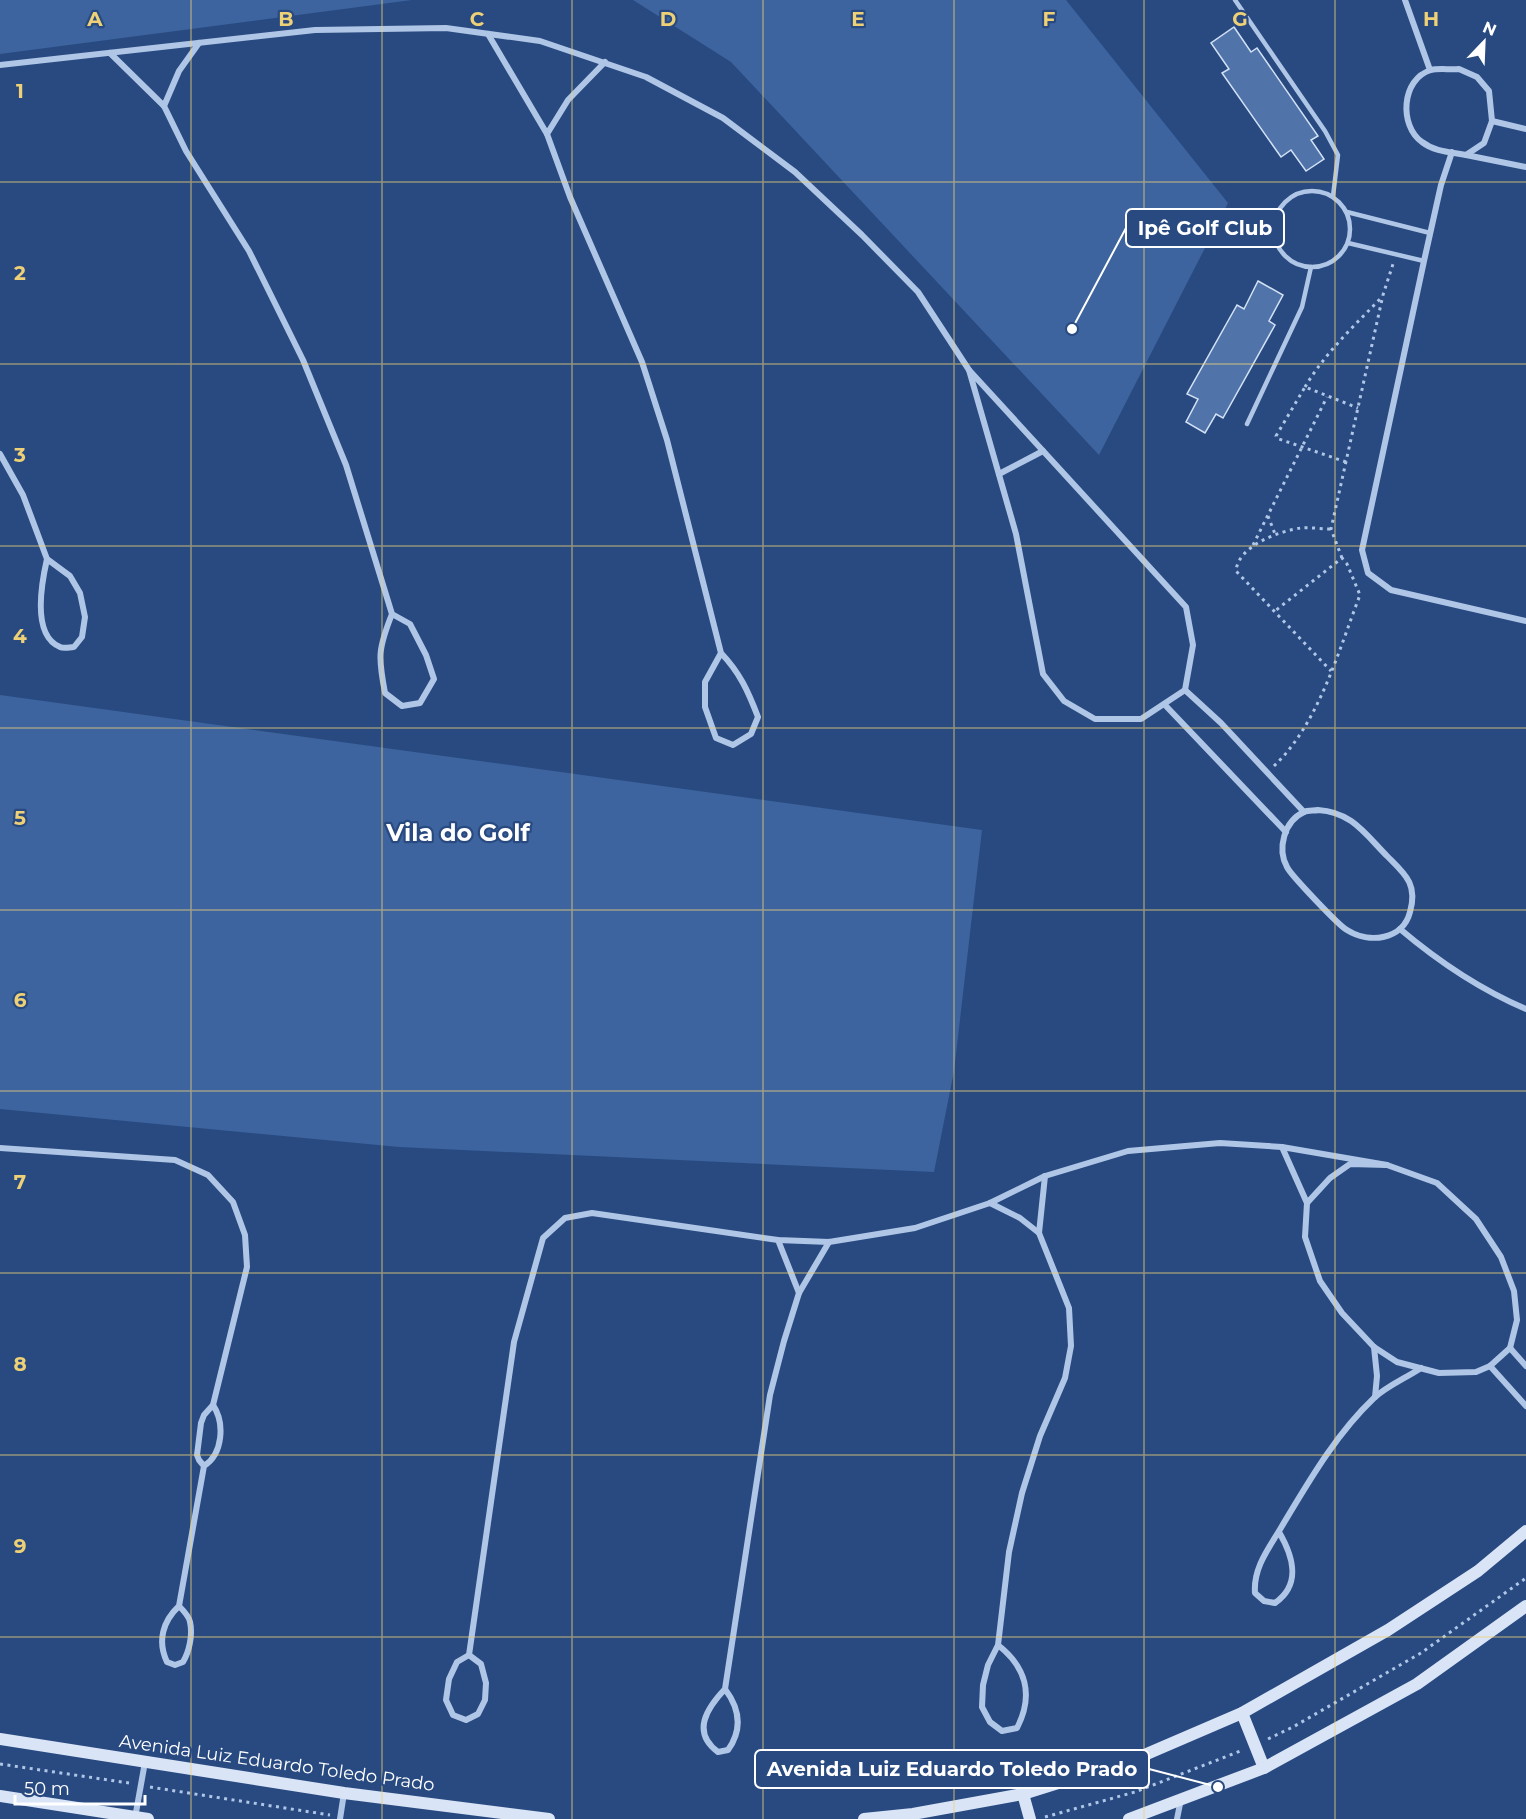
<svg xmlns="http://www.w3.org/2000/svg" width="1526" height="1819" font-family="Montserrat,sans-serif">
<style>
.green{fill:#3d649e}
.building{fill:#5074a9;stroke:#d3e1f5;stroke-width:1.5}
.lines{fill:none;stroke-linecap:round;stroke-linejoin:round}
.path{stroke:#b0c6e6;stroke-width:3;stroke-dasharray:3 4.5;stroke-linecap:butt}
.service{stroke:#b0c6e6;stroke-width:4.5}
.minor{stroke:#b0c6e6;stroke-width:6}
.secondary{stroke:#d9e4f6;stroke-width:12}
.grid{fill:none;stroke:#eed176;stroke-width:1.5;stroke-opacity:0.55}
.labels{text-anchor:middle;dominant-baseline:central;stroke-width:4.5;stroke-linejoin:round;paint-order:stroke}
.street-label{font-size:18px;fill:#fff;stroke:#284a81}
.district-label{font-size:24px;font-weight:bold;fill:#fff;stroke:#284a81}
.grid-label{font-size:20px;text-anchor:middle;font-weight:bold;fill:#eed176;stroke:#284a81;stroke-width:4.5;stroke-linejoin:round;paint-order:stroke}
.leader{fill:none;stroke:#fff;stroke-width:2}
.callout-dot{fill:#fff;stroke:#284a81;stroke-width:2}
.callout{fill:#284a81;stroke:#fff;stroke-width:2}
.callout-label{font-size:20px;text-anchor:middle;font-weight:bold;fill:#fff}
</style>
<rect width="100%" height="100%" fill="#284a81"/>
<g class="green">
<path d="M0 0H412L0 54Z"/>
<path d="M633 0H1066L1228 203 1099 455 731 62Z"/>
<path d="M0 695 982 830 954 1071 934 1172 399 1147 0 1109Z"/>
</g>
<g class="building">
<path d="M1234 27 1251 52 1257 48 1318 136 1311 140 1324 159 1306 171 1291 150 1281 157 1222 73 1229 69 1211 43Z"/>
<path d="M1258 281 1283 295 1269 321 1275 325 1223 418 1216 414 1205 433 1186 422 1198 399 1187 394 1237 305 1244 309Z"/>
</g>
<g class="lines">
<g class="path">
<path d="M1305 387C1325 353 1355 325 1382 297"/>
<path d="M1346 462 1279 439 1276 436 1305 387 1358 408"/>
<path d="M1268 516 1275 534"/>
<path d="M1330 529C1321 529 1310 527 1301 528 1279 531 1238 546 1236 571L1331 671"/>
<path d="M1253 545 1327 397"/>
<path d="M1342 558 1331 529 1383 295 1393 264"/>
<path d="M1274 766C1319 723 1338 652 1360 595L1347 564 1342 558 1275 611"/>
<path d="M1268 1739 1293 1727 1421 1653 1526 1578"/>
<path d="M0 1764 129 1783"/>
<path d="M150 1787 330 1815"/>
<path d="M1045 1817 1135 1792 1243 1750"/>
</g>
<g class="service">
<path d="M1235 0 1325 131 1338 155 1333 196"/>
<circle cx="1312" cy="229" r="38"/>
<path d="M1347 212 1430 233"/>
<path d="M1348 243 1424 261"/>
<path d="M1247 424 1302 307 1311 267"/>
</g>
<g class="minor">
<path d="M1405 0 1430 70"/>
<path d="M488 34 547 134"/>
<path d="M199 43 179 71 164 106 186 151 249 251 303 360 346 465 392 614C378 649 378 657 385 693L402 706 420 703 434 679 426 655 410 624 392 614"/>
<path d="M110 53 164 106"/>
<path d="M605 62 568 100 547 134 570 197 642 362 667 440 721 653C740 673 748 691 758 717L751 734 733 745 716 738 705 707V682L721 653"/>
<path d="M0 65 315 30 446 28 540 41 646 77 723 118 795 172 862 235 918 292 969 370"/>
<path d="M1459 69 1477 77 1489 91 1492 121 1484 143 1466 155C1450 152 1435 152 1422 142 1399 126 1401 79 1431 70 1439 68 1451 70 1459 69Z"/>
<path d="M1492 121 1526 129"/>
<path d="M1452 152 1441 185 1424 261 1362 550 1368 573 1391 590 1526 621"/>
<path d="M1466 155 1526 167"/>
<path d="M969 370 1186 607 1193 645 1185 690 1141 719H1095L1064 701 1043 674 1016 534Z"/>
<path d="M0 454 23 495 47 559 70 576 80 593 85 617 82 637 74 647C70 647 64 649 60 647 31 635 42 581 47 559"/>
<path d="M999 474 1043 451"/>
<path d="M1185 690 1221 723 1304 812"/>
<path d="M1165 705 1286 832"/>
<path d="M1318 810C1352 812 1365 834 1388 857 1405 874 1418 884 1410 912 1403 940 1369 944 1347 930 1339 926 1290 874 1287 867 1277 849 1284 821 1304 812 1308 810 1314 811 1318 810Z"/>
<path d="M1400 929C1439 962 1479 989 1526 1009"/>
<path d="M1282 1147 1307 1203"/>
<path d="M0 1148 175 1160 208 1175 233 1202 245 1235 247 1267 213 1405"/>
<path d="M1350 1164 1387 1165 1437 1183 1476 1219 1501 1257 1514 1291 1517 1320 1510 1348 1490 1366 1476 1372 1439 1373 1397 1362 1374 1347 1342 1313 1320 1281 1305 1237 1307 1203 1330 1178Z"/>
<path d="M990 1203 1020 1218 1039 1233"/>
<path d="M778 1240 799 1293"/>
<path d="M1374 1347 1377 1376 1375 1397"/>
<path d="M1510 1348 1526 1366"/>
<path d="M1490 1366 1526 1406"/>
<path d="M1279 1532C1293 1556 1302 1584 1275 1603L1264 1601 1255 1593C1253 1567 1270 1547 1282 1526 1309 1481 1336 1434 1374 1398 1387 1386 1406 1378 1421 1368"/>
<path d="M179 1606C183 1610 189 1616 190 1622 193 1635 189 1652 183 1662L175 1665 167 1662C157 1641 163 1621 179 1606L204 1466C223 1454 225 1423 213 1405L204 1415 201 1423 197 1455 199 1460 204 1466"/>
<path d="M998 1645C1026 1667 1034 1695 1017 1728L1002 1731 990 1722 982 1707 983 1685 988 1665 998 1645 1009 1552 1022 1493 1040 1436 1065 1378 1071 1346 1069 1308 1039 1233 1045 1176"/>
<path d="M469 1655 514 1342 543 1238 565 1218 592 1213 778 1240 829 1242 915 1228 990 1203 1045 1176 1128 1151 1220 1143 1282 1147 1387 1165"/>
<path d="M469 1655 481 1664 486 1683 485 1700 478 1714 466 1720 453 1715 446 1700 449 1679 457 1662Z"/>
<path d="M725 1689C740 1709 743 1729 728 1750L718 1752C691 1732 707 1708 725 1689L770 1395 784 1341 799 1293 829 1242"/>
<path d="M135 1818 145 1762"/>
<path d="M340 1819 344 1793"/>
<path d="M1177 1819 1181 1799"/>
</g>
<g class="secondary">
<path d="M1242 1713 1264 1768"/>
<path d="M0 1739 344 1793 549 1819"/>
<path d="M1023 1794 1030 1819"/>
<path d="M0 1796 148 1819"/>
<path d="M864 1819 913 1814 1023 1794 1135 1759 1242 1713 1388 1630 1478 1571 1526 1531"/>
<path d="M1129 1819 1264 1768 1417 1684 1526 1606"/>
</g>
</g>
<path class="grid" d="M191 0V1819M382 0V1819M572 0V1819M763 0V1819M954 0V1819M1144 0V1819M1335 0V1819M0 182H1526M0 364H1526M0 546H1526M0 728H1526M0 910H1526M0 1091H1526M0 1273H1526M0 1455H1526M0 1637H1526"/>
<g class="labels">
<g class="street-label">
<text transform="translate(277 1763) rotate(8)">Avenida Luiz Eduardo Toledo Prado</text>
</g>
<g class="district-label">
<text x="458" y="832">Vila do Golf</text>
</g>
</g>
<g class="grid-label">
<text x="95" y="26">A</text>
<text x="286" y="26">B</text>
<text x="477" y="26">C</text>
<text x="668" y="26">D</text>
<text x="858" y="26">E</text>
<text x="1049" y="26">F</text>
<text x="1240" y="26">G</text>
<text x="1431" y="26">H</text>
<text x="20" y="98">1</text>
<text x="20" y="280">2</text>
<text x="20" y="462">3</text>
<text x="20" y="643">4</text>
<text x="20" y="825">5</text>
<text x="20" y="1007">6</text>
<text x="20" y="1189">7</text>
<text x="20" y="1371">8</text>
<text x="20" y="1553">9</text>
</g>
<path class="leader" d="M1072 329L1126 228M1218 1787L1149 1769"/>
<g class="callout-dot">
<circle cx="1072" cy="329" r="6"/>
<circle cx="1218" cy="1787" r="6"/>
</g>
<g class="callout">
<rect x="1126" y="209" width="158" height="38" rx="6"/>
<rect x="755" y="1750" width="394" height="38" rx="6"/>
</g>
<g class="callout-label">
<text x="1205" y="235">Ipê Golf Club</text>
<text x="952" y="1776">Avenida Luiz Eduardo Toledo Prado</text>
</g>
<g transform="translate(1484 42) rotate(23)" stroke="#284a81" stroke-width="4.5" paint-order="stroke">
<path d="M0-4.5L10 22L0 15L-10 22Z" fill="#ffffff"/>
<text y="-9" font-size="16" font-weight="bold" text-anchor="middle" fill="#ffffff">N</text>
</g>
<path d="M15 1795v9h130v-9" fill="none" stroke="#ffffff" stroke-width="3"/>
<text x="24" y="1795" font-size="18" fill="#ffffff" stroke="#284a81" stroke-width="4.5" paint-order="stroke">50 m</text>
</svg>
